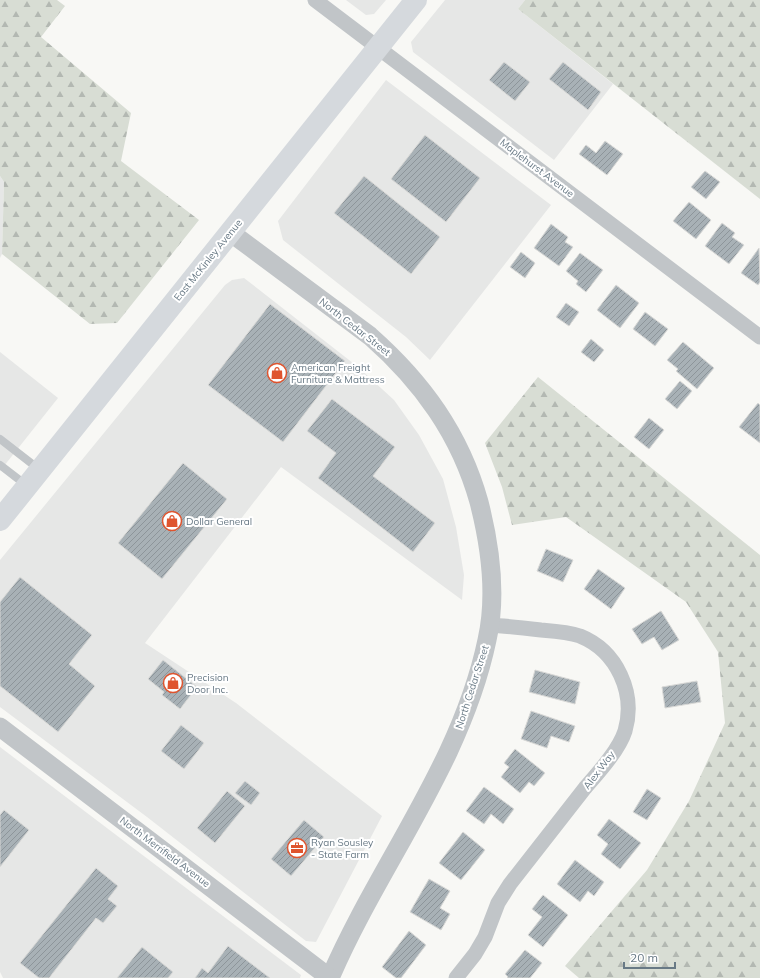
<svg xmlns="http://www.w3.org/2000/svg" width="760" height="978" font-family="Mulish,sans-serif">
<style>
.built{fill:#e6e7e6}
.forest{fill:url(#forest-firs)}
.building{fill:url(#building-hatch);stroke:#d9d9d7}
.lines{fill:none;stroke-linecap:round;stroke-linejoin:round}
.service{stroke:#c1c5c8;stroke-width:8}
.minor{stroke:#c1c5c8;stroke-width:15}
.tertiary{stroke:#c1c5c8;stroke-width:19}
.primary{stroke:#d5d9dd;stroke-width:22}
.labels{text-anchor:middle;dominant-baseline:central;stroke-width:4;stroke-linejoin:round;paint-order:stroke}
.street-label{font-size:10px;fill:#687985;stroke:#fff}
.poi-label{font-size:10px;fill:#687985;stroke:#fff;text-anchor:start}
</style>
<defs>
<pattern id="forest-firs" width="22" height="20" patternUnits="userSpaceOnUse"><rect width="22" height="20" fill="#d8ddd4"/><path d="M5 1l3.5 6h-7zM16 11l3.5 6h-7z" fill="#b3b8b2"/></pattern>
<pattern id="building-hatch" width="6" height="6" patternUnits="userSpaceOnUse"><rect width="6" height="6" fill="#a8b1b6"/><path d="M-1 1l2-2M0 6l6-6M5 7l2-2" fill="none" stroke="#8d959a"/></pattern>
</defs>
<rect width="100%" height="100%" fill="#f8f8f5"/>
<g class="built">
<path d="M346 0H386L374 14 366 15Z"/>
<path d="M445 0H525L518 9 613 84 554 160 413 52 411 42Z"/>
<path d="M386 80 551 205 430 360 406 337 283 240 278 221Z"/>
<path d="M0 176 4 182 2 254 0 258Z"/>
<path d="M244 278 358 367 394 400 419 435 443 479 456 527 464 575 462 600 281 467 145 643 236 703 382 816 316 942 306 941 147 817 0 707V560L225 285 232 280Z"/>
<path d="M0 352 58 398 0 471Z"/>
<path d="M0 747 301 975 300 978H3L0 972Z"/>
</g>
<g class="forest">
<path d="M0 0H57L65 6 41 37 131 113 121 161 199 220 117 323 90 324 2 254 4 182 0 176Z"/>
<path d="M525 0H760V199L518 9Z"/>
<path d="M538 377 760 555V978H579L565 966 647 870 689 801 725 723 718 652 686 602 566 517 512 525 502 487 485 443Z"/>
</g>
<g class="building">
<path d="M504 62 530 82 515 101 489 80Z"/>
<path d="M563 62 601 92 588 110 549 79Z"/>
<path d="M425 135 480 178 446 222 391 179Z"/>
<path d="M605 141 623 154 607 175 579 154 586 145 596 153Z"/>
<path d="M705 171 720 182 706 199 691 187Z"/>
<path d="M364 176 440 237 411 274 334 213Z"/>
<path d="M689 202 711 220 696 239 673 221Z"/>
<path d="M722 223 735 233 732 237 744 245 729 264 705 246Z"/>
<path d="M551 224 568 237 565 242 573 247 559 266 534 248Z"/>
<path d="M759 248 760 282 758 285 741 273Z"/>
<path d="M521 252 535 263 525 278 510 267Z"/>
<path d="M580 253 603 270 586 292 576 284 578 281 566 271Z"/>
<path d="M616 285 639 303 620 328 597 310Z"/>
<path d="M566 303 579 312 569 326 556 317Z"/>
<path d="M270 304 345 361 283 442 208 385Z"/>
<path d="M645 312 668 329 655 346 633 329Z"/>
<path d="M591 339 604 350 594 362 581 352Z"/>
<path d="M683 342 714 368 697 389 676 371 678 369 667 360Z"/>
<path d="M680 381 692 391 677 409 665 399Z"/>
<path d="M332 399 395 447 373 476 435 523 413 552 318 478 336 453 307 431Z"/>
<path d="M758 403 760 405V443L739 427Z"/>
<path d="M649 418 664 430 649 449 634 437Z"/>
<path d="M183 463 227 499 162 579 118 543Z"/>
<path d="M546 549 573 560 563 582 537 571Z"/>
<path d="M598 569 625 588 611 609 584 589Z"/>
<path d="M20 577 92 635 69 664 95 686 58 732 0 686V602Z"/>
<path d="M661 611 679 640 662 650 654 637 642 644 632 629Z"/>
<path d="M163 660 197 687 180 709 162 695 164 692 148 679Z"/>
<path d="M535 670 580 682 575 704 529 692Z"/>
<path d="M697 681 701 702 665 708 662 687Z"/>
<path d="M531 711 575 726 569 742 551 736 547 748 521 739Z"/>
<path d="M181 725 204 743 184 769 161 751Z"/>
<path d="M515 749 545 773 534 786 529 782 520 793 501 777 509 767 504 763Z"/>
<path d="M245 781 260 793 251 805 235 793Z"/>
<path d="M484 787 514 809 503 824 491 814 484 824 466 811Z"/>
<path d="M647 789 661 798 647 820 633 812Z"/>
<path d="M227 791 245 806 215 843 197 828Z"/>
<path d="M4 810 29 830 0 867V815Z"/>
<path d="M609 819 641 843 620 869 601 854 608 844 597 835Z"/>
<path d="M304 820 324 837 291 876 271 859Z"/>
<path d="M463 832 485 850 461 880 439 863Z"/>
<path d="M575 860 604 882 594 896 588 891 580 902 557 884Z"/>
<path d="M96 868 118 886 108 899 117 906 103 923 96 918 49 978H39L20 963Z"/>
<path d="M429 879 450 891 440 908 450 914 441 930 410 912Z"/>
<path d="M543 895 568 915 543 947 528 935 542 917 532 909Z"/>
<path d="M409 931 426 945 401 978H396L382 967Z"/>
<path d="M228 946 270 978H195L202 968 208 973Z"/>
<path d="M142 947 173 972 168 978H117Z"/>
<path d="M525 950 542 963 530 978H507L508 977 505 974Z"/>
</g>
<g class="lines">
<g class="service">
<path d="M0 439 40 470"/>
<path d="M0 465 26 485"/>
</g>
<g class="minor">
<path d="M315 0 760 337"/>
<path d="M456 978 475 954 485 937 498 903 510 884C535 852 560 820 585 788 598 773 619 750 625 731 636 693 617 651 580 636 568 632 553 631 541 630 524 628 507 626 489 625"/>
</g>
<g class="tertiary">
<path d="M230 232 370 336C422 382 460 434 479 502 490 545 497 596 487 640 461 764 379 864 330 978"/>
<path d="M0 727 330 978"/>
</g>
<path class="primary" d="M0 520 416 0"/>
</g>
<defs>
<symbol id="shop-ring" viewBox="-11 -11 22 22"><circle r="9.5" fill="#fff" stroke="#df542e" stroke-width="1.5"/><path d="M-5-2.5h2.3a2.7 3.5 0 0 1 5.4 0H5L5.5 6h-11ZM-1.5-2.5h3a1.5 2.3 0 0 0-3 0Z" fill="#df542e"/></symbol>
<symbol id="office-ring" viewBox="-11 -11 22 22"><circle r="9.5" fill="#fff" stroke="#df542e" stroke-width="1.5"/><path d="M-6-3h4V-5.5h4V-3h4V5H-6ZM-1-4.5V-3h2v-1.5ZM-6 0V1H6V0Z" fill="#df542e"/></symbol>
</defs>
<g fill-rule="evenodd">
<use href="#shop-ring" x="266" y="362" width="22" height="22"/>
<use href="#shop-ring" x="161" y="510" width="22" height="22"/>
<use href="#shop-ring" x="162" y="672" width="22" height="22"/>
<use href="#office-ring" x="286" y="837" width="22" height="22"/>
</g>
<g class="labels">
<g class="street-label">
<text transform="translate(537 168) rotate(37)">Maplehurst Avenue</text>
<text transform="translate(208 260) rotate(-51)">East McKinley Avenue</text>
<text transform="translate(355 327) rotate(38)">North Cedar Street</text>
<text transform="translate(472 687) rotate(-72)">North Cedar Street</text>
<text transform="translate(599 770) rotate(-53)">Alex Way</text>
<text transform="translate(165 852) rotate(37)">North Merrifield Avenue</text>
</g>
<g class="poi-label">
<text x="291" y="367">American Freight<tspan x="291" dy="12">Furniture &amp; Mattress</tspan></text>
<text x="186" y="521">Dollar General</text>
<text x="187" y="677">Precision<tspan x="187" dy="12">Door Inc.</tspan></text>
<text x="311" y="842">Ryan Sousley<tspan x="311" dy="12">- State Farm</tspan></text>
</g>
</g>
<path d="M624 962v6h51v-6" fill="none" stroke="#687985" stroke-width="2"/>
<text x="630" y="962" font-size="12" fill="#687985" stroke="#ffffff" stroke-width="3" paint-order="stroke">20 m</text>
</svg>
